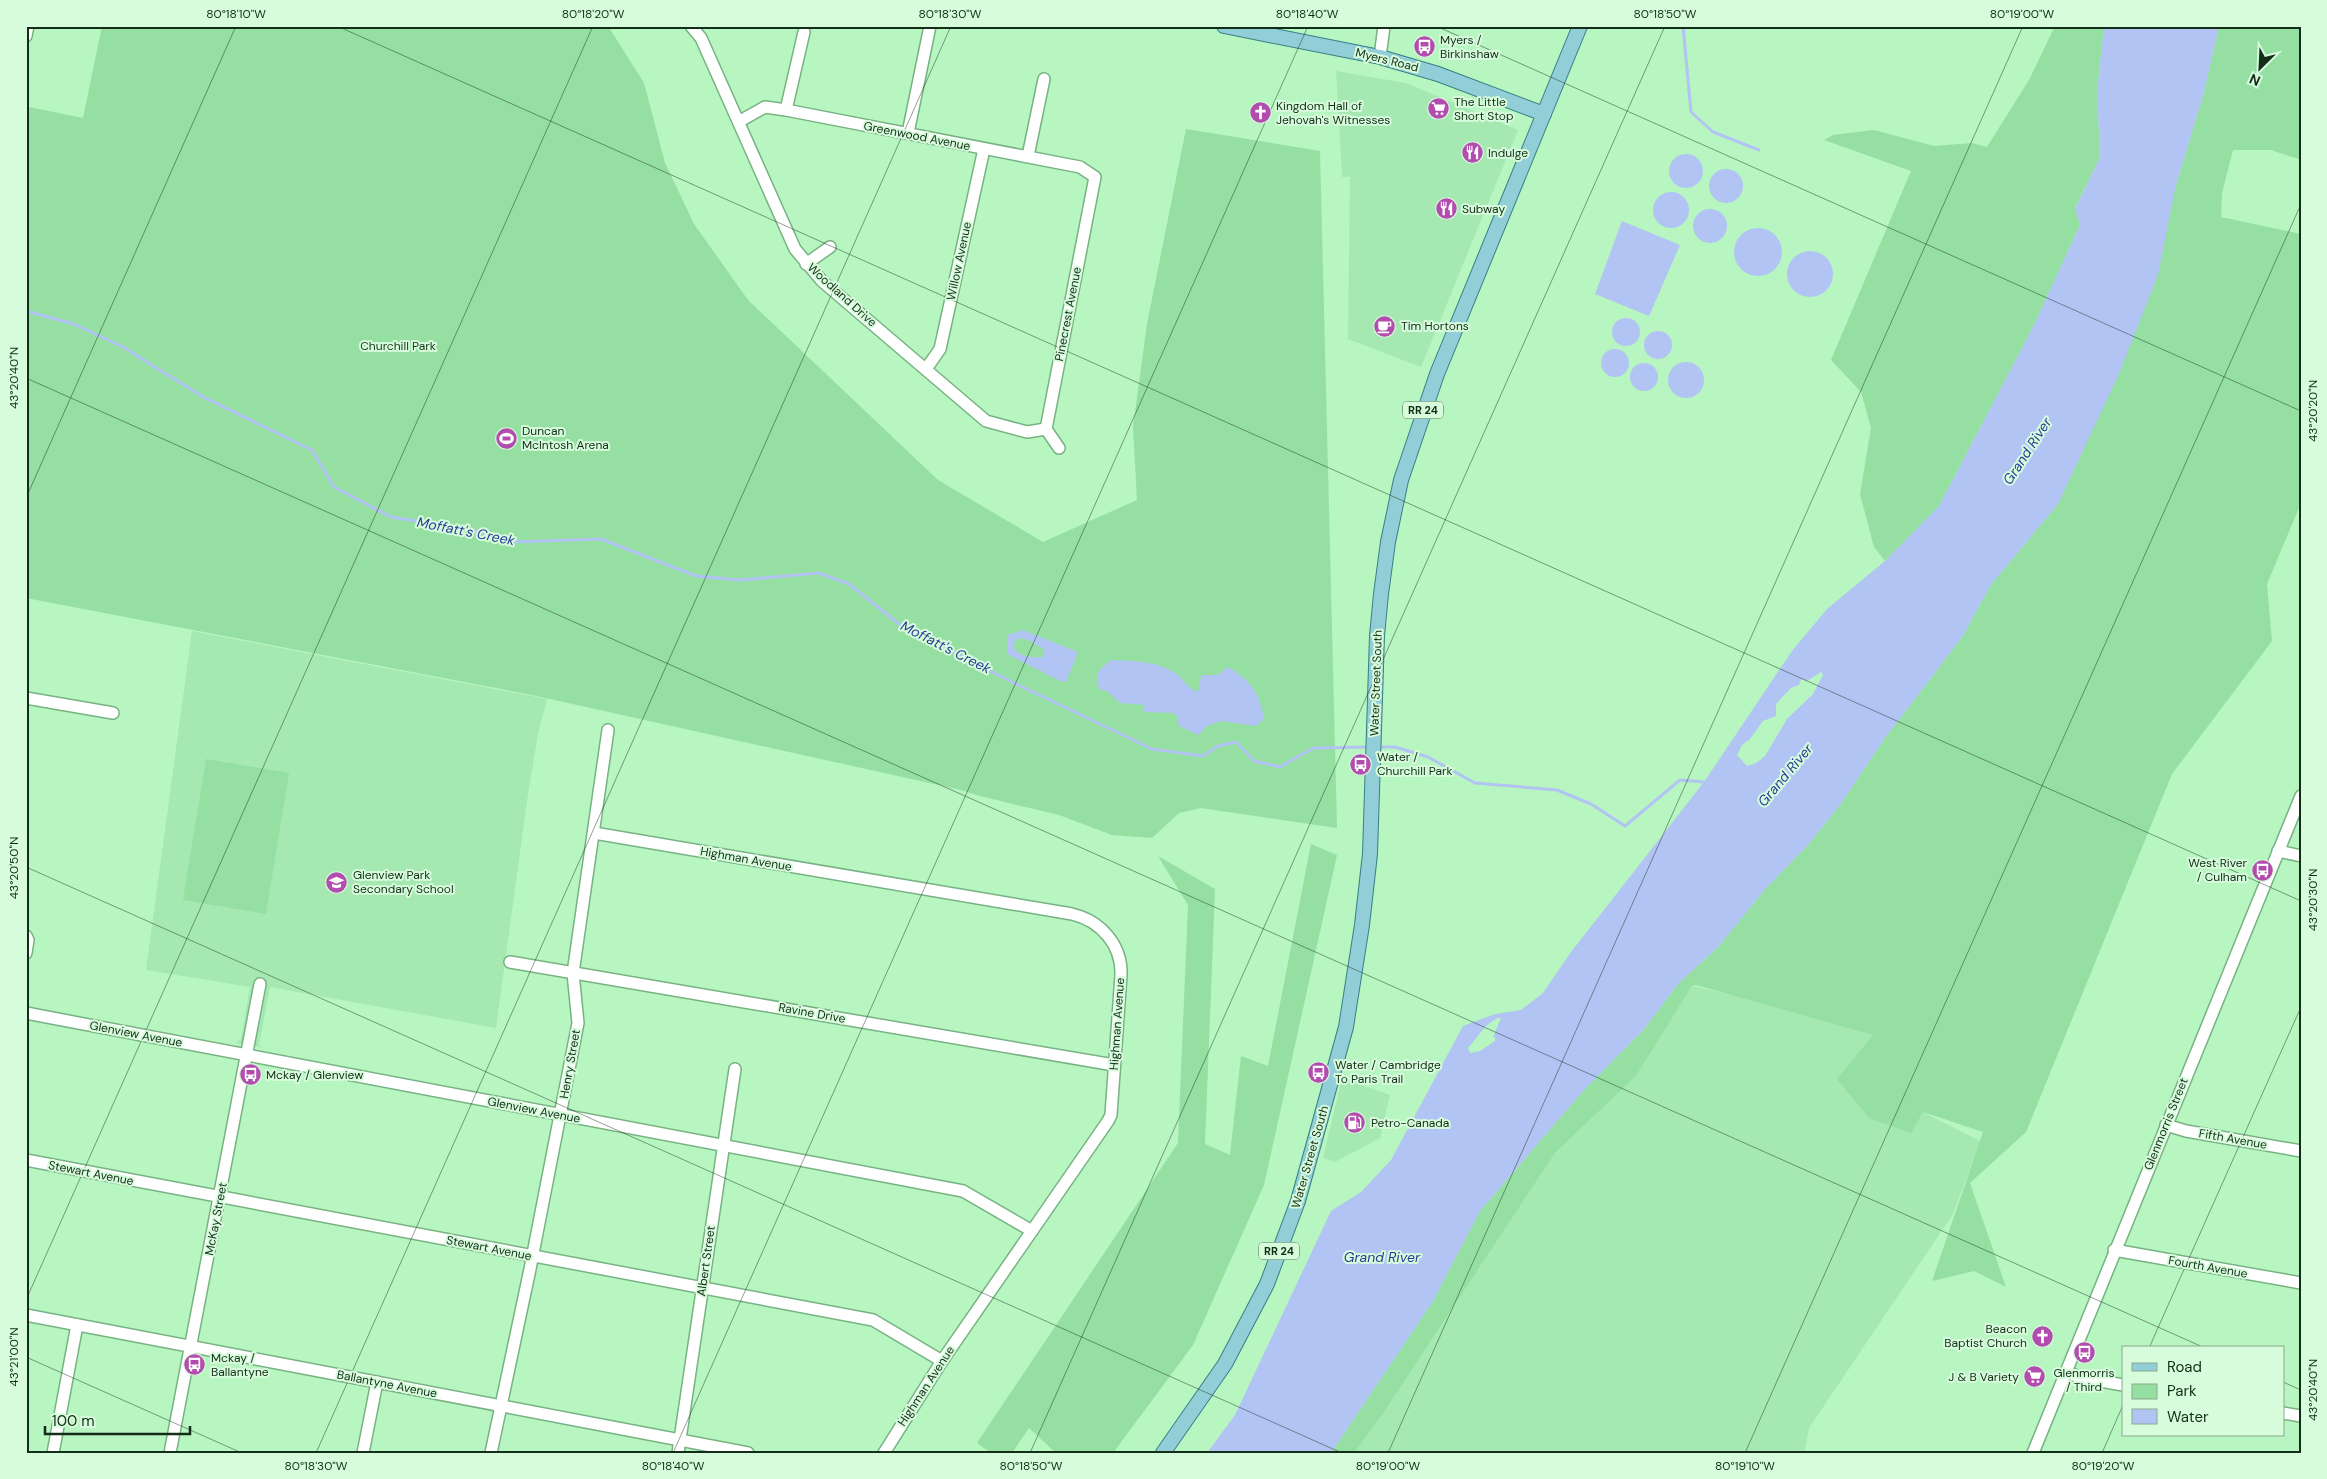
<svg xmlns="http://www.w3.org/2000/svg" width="2327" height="1479" font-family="'DM Sans',sans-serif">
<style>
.built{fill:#a5e8b1}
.green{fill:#95dfa2}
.water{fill:#b2c4f4;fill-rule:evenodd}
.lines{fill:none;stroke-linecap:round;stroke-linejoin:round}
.stream{stroke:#b2c4f4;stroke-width:3}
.minor-casing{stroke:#77b382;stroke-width:14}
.major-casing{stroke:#368084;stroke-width:16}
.minor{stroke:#fff;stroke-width:11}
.major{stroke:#92ced7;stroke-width:14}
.ticks{fill:none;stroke:#142d19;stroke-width:1;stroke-opacity:0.45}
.labels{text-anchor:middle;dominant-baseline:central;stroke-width:4;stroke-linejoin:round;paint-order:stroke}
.shield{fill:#d7fcdc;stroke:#4e6b54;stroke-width:1}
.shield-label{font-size:11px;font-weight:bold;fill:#142d19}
.poi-label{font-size:12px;fill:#142d19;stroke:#d7fcdc;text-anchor:start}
.street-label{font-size:12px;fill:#142d19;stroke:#d7fcdc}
.park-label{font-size:12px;fill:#16361d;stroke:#d7fcdc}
.water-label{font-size:14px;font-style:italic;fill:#283c96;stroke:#d7fcdc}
.neatline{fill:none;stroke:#142d19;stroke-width:2}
.ticks-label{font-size:12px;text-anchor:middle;fill:#142d19}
</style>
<rect width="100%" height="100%" fill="#b7f5c1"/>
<g class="built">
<path d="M1336 71 1406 83 1518 130 1421 367 1348 339 1350 177H1342Z"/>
<path d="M192 631 547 699 538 734 528 794 496 1028 270 987 259 1045 263 1048 236 1043 241 1039 250 987 146 970Z"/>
<path d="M1692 986 1745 998 1873 1035 1923 1112 1980 1141 1953 1214 1809 1428 1804 1453H1354L1382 1415 1555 1153 1636 1076Z"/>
<path d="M1342 1078 1390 1095 1380 1138 1335 1162 1323 1158Z"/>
</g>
<g class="green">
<path d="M102 26H608L644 83 665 163 694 224 748 300 938 480 1043 542 1137 500 1133 427 1147 324 1186 129 1320 151 1337 828 1201 808 1179 813 1152 838 1112 835 1059 815 980 796 961 790 532 695 26 598V112L29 107 83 118Z"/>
<path d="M2055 26H2104L2097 91 2100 157 2075 208 2080 225 2033 327 1939 506 1885 561 1874 547 1860 494 1871 428 1861 392 1831 360 1911 171 1824 140 1833 135 1874 130 1934 146 1972 143 1987 147 2029 80Z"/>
<path d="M2219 26H2301V160L2271 150H2233L2222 193 2221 217 2301 234V503L2267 584 2272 641 2172 774 2026 1132 1970 1183 2006 1287 1974 1271 1932 1281 1983 1132 1923 1112 1911 1133 1869 1118 1837 1079 1873 1035 1696 985 1692 986 1636 1076 1555 1153 1382 1415 1354 1453H1331L1433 1301 1480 1211 1584 1090 1644 1029 1678 984 1718 947 1767 887 1806 847 1840 805 1885 738 1963 636 1990 586 2058 504 2175 189 2204 92Z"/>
<path d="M206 759 289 773 266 914 183 900Z"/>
<path d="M1311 844 1337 855 1264 1185 1193 1345 1113 1453H1056L1029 1428 1012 1453H991L977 1443 1178 1143 1188 905 1158 856 1215 889 1205 1144 1230 1155 1241 1056 1268 1066Z"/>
</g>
<g class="water">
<path d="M2104 26H2219L2204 92 2175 189 2158 275 2118 376 2058 504 1990 586 1963 636 1885 738 1840 805 1806 847 1767 887 1718 947 1678 984 1644 1029 1584 1090 1480 1211 1433 1301 1331 1453H1207L1235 1415 1331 1211 1361 1192 1391 1160 1463 1026 1495 1014 1521 1010 1543 993 1571 952 1704 782 1792 651 1827 609 1885 561 1939 506 2033 327 2080 225 2075 209 2100 157 2097 91ZM1821 672 1823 675 1813 694 1787 719 1765 756 1756 763 1747 766 1737 755 1742 745 1750 739 1763 721 1776 716V704L1791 688 1799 685 1801 679 1807 681ZM1497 1018H1501L1493 1037H1495V1041L1480 1051 1470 1053 1468 1048 1486 1026Z"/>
<circle cx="1686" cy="171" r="17"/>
<circle cx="1726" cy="186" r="17"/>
<circle cx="1671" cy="210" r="18"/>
<circle cx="1710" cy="226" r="17"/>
<path d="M1622 221 1680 245 1649 316 1595 294Z"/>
<circle cx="1758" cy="252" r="24"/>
<circle cx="1810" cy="274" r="23"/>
<circle cx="1626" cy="332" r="14"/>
<circle cx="1658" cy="345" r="14"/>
<circle cx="1615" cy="363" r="14"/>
<circle cx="1686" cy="380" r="18"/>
<circle cx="1644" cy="377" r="14"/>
<path d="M1023 630 1078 652 1066 682 1060 681 1007 654 1008 635ZM1018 638 1029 640 1043 649 1044 657C1033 658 1019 657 1013 647L1015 641Z"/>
<path d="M1112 660C1134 661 1160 661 1178 675 1184 681 1188 687 1196 692L1199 689 1201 675H1217L1228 667C1250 680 1260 693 1264 719L1256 726 1221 721 1207 726 1198 735 1179 726 1177 716 1174 713 1143 712 1145 705 1120 703 1107 691 1100 690C1093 676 1099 667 1112 660Z"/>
</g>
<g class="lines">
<g class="stream">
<path d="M1683 26 1691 112 1713 132 1759 150"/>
<path d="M26 311 74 324 123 347 203 397 312 450 334 487 391 517 473 530 512 542 601 539 696 576 740 580 819 573 849 584 899 624 1014 683 1152 749 1203 756 1218 746 1236 742 1254 761 1280 767 1313 748 1370 747"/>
<path d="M1376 747H1395L1428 757 1475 783 1557 790 1591 804 1625 826 1680 780 1704 782"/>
</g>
<defs>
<g id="minor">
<path d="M691 26 701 38 795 249 822 281 986 421 1027 432 1046 429"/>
<path d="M26 36 28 26"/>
<path d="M1380 57 1384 26"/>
<path d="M786 110 804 32"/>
<path d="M740 121 765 107 786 110 1080 167 1095 177 1046 429 1059 448"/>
<path d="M908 133 930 26"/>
<path d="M1028 156 1044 79"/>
<path d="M806 264 830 247"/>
<path d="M926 369 940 349 984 149"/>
<path d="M26 698 113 713"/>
<path d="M594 833 1072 914C1101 921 1122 945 1121 975L1111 1115 1108 1121 942 1361 884 1453"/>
<path d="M2278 851 2301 856"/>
<path d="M26 936 28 940 26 953"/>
<path d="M510 962 1114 1065"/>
<path d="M26 1013 963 1191 1032 1231"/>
<path d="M2166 1125 2186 1131 2301 1151"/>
<path d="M26 1160 873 1320 942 1361"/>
<path d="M2114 1250 2301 1283"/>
<path d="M26 1315 748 1453"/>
<path d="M2065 1372 2083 1378 2123 1385"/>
<path d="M2283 1413 2301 1416"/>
<path d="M53 1453 77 1325"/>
<path d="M170 1453 260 984"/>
<path d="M363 1453 377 1382"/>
<path d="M491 1453 530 1269 578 1023 573 973 608 730"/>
<path d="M678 1453 735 1069"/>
<path d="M2033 1453 2301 796"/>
</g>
<g id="major">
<path d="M1224 26 1380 57 1438 74 1544 114"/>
<path d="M1163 1453 1225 1364 1267 1284 1298 1201 1346 1027 1362 925 1370 854 1377 636 1381 594 1388 542 1401 480 1437 374 1580 26"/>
</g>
</defs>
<use href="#minor" class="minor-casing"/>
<use href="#major" class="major-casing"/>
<use href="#minor" class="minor"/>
<use href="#major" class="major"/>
</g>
<path class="ticks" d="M337 26 2301 901M1436 26 2301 411M26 378 2205 1348M26 498 236 26M26 867 1342 1453M26 1300 593 26M2149 1348 2301 1007M26 1357 242 1453M2283 1382 2301 1390M316 1453 951 26M673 1453 1308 26M1030 1453 1665 26M1388 1453 2023 26M1745 1453 2301 204M2102 1453 2123 1405"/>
<defs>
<symbol id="bus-disc" viewBox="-11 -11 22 22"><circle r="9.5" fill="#b34caf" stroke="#d7fcdc"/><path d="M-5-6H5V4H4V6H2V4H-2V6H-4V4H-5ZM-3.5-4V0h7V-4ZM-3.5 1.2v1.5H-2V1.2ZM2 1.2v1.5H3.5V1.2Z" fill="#fff"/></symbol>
<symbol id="supermarket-disc" viewBox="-11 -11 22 22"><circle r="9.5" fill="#b34caf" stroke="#d7fcdc"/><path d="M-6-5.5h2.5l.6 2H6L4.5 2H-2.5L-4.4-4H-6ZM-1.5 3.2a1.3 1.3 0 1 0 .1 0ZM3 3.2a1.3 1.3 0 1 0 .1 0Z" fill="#fff"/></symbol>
<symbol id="church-disc" viewBox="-11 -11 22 22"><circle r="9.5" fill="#b34caf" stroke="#d7fcdc"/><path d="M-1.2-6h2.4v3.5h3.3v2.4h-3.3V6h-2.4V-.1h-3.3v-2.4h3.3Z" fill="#fff"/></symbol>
<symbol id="restaurant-disc" viewBox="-11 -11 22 22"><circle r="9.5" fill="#b34caf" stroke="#d7fcdc"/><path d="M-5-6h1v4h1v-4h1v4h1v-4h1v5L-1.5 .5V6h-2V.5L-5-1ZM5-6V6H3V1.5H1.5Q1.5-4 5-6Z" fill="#fff"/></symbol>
<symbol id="cafe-disc" viewBox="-11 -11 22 22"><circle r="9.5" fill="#b34caf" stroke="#d7fcdc"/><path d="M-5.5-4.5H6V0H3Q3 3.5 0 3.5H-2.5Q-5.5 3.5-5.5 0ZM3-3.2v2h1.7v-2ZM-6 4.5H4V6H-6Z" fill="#fff"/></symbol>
<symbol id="stadium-disc" viewBox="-11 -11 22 22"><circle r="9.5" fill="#b34caf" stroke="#d7fcdc"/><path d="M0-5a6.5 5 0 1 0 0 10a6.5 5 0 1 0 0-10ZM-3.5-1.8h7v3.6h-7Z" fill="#fff"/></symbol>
<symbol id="school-disc" viewBox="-11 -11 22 22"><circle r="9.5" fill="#b34caf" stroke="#d7fcdc"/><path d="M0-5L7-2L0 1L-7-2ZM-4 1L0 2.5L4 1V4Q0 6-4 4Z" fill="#fff"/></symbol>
<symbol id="fuel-disc" viewBox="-11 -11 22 22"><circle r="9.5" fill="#b34caf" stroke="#d7fcdc"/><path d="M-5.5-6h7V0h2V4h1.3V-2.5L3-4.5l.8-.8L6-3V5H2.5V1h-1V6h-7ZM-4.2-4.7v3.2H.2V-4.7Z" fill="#fff"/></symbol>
</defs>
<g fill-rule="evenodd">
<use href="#bus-disc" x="1412" y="34" width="25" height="25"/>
<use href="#supermarket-disc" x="1426" y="96" width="25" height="25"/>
<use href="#church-disc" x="1248" y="100" width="25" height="25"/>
<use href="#restaurant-disc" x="1460" y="140" width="25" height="25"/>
<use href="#restaurant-disc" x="1434" y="196" width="25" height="25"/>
<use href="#cafe-disc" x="1372" y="314" width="25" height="25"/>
<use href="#stadium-disc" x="494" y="426" width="25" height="25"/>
<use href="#bus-disc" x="1348" y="752" width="25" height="25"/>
<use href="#bus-disc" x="2250" y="858" width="25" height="25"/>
<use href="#school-disc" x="324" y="870" width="25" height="25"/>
<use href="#bus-disc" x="1306" y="1060" width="25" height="25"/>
<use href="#bus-disc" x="238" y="1062" width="25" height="25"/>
<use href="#fuel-disc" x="1342" y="1110" width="25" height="25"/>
<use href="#church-disc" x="2030" y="1324" width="25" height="25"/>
<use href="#bus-disc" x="2072" y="1340" width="25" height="25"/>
<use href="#bus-disc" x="182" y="1352" width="25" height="25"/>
<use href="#supermarket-disc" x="2022" y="1364" width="25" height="25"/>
</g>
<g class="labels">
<g class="shield">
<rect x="1403" y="401.5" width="40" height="17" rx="4"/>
<rect x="1259" y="1242.5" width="40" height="17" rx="4"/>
</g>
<g class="shield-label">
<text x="1423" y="410">RR 24</text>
<text x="1279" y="1251">RR 24</text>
</g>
<g class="poi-label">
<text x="1440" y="40">Myers /<tspan x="1440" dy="14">Birkinshaw</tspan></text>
<text x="1454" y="102">The Little<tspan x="1454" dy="14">Short Stop</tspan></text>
<text x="1276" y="106">Kingdom Hall of<tspan x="1276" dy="14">Jehovah's Witnesses</tspan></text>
<text x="1488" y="153">Indulge</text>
<text x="1462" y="209">Subway</text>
<text x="1401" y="326">Tim Hortons</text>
<text x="522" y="431">Duncan<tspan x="522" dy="14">McIntosh Arena</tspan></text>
<text x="1377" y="757">Water /<tspan x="1377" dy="14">Churchill Park</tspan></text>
<text x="2247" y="863" text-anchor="end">West River<tspan x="2247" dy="14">/ Culham</tspan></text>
<text x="353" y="875">Glenview Park<tspan x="353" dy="14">Secondary School</tspan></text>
<text x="1335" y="1065">Water / Cambridge<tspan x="1335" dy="14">To Paris Trail</tspan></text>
<text x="266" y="1075">Mckay / Glenview</text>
<text x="1371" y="1123">Petro-Canada</text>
<text x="2027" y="1329" text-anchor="end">Beacon<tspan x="2027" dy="14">Baptist Church</tspan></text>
<text x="211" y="1358">Mckay /<tspan x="211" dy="14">Ballantyne</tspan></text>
<text x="2084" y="1373" text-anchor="middle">Glenmorris<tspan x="2084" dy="14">/ Third</tspan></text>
<text x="2019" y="1377" text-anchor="end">J &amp; B Variety</text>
</g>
<g class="street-label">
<text transform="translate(1387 60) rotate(14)">Myers Road</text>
<text transform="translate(917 136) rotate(11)">Greenwood Avenue</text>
<text transform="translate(959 261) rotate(-78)">Willow Avenue</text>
<text transform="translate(842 295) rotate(42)">Woodland Drive</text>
<text transform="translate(1068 314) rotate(-79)">Pinecrest Avenue</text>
<text transform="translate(1376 683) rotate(-88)">Water Street South</text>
<text transform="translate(746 859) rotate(10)">Highman Avenue</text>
<text transform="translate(812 1013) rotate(10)">Ravine Drive</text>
<text transform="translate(1117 1024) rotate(-86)">Highman Avenue</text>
<text transform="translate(136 1034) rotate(11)">Glenview Avenue</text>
<text transform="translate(570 1064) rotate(-80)">Henry Street</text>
<text transform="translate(534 1110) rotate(11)">Glenview Avenue</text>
<text transform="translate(2166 1124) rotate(-68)">Glenmorris Street</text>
<text transform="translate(2233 1139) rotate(10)">Fifth Avenue</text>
<text transform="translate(1310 1157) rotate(-74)">Water Street South</text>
<text transform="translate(91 1173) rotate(11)">Stewart Avenue</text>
<text transform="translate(216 1219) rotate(-79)">McKay Street</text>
<text transform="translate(489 1248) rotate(11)">Stewart Avenue</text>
<text transform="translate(706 1261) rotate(-82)">Albert Street</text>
<text transform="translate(2208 1267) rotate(10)">Fourth Avenue</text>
<text transform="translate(387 1384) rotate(11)">Ballantyne Avenue</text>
<text transform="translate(926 1386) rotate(-57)">Highman Avenue</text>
</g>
<g class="park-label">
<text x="398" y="346">Churchill Park</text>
</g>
<g class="water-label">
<text transform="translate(2027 451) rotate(-57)">Grand River</text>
<text transform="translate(466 531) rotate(11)">Moffatt's Creek</text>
<text transform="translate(946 647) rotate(27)">Moffatt's Creek</text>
<text transform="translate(1785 775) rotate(-50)">Grand River</text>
<text x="1382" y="1257">Grand River</text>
</g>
</g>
<rect width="2327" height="1479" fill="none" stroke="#d7fcdc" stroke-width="55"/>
<rect x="2122" y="1346" width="162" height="90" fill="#d7fcdc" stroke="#89a98e"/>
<rect x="2132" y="1363" width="25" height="8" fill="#92ced7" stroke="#89a98e"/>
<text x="2167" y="1372" font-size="15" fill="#142d19">Road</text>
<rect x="2132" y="1384" width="25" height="15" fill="#95dfa2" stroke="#89a98e"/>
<text x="2167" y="1396" font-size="15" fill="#142d19">Park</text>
<rect x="2132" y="1409" width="25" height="15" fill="#b2c4f4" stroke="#89a98e"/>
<text x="2167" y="1422" font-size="15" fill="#142d19">Water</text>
<g transform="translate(2260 68) rotate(204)" stroke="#d7fcdc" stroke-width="4" paint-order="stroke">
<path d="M0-4L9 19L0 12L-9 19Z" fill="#142d19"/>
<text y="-8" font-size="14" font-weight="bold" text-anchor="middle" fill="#142d19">N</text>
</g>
<path d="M45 1426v8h145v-8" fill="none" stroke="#142d19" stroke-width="2.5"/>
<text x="52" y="1426" font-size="15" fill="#142d19" stroke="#d7fcdc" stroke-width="4" paint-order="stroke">100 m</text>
<rect x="28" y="28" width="2272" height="1424" class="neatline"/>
<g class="ticks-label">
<text x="236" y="18">80°18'10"W</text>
<text x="593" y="18">80°18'20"W</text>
<text x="950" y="18">80°18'30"W</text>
<text x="1307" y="18">80°18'40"W</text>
<text x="1665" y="18">80°18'50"W</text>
<text x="2022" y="18">80°19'00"W</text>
<text transform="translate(14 378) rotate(-90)" y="4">43°20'40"N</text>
<text transform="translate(2313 411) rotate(-90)" y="4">43°20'20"N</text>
<text transform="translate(14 868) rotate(-90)" y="4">43°20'50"N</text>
<text transform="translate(2313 900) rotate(-90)" y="4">43°20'30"N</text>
<text transform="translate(14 1357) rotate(-90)" y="4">43°21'00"N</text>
<text transform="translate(2313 1390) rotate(-90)" y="4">43°20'40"N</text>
<text x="316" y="1470">80°18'30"W</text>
<text x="673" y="1470">80°18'40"W</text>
<text x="1031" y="1470">80°18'50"W</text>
<text x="1388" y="1470">80°19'00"W</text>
<text x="1745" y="1470">80°19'10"W</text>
<text x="2103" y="1470">80°19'20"W</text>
</g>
</svg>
